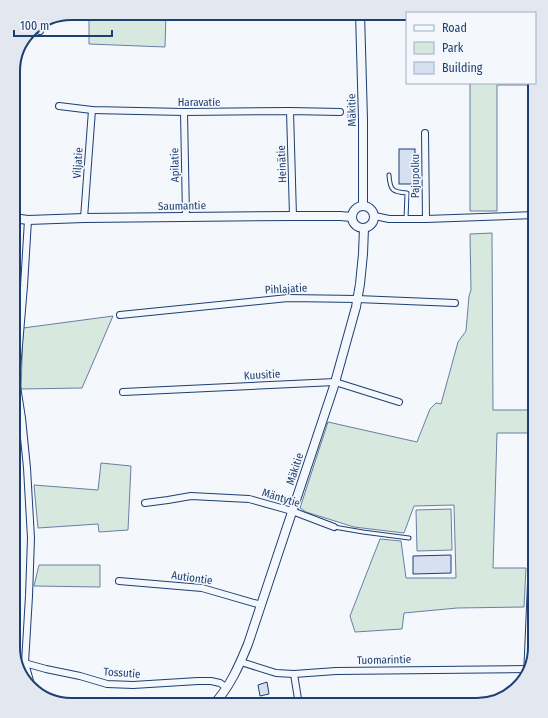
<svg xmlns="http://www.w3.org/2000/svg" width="548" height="718" font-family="'Fira Sans Condensed',sans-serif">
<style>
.green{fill:#d7e8df;stroke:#687fa3}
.building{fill:#d5e0f0;stroke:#1d3f73}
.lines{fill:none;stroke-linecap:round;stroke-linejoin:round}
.lane-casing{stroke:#1d3f73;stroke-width:5}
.street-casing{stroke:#1d3f73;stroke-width:8}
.secondary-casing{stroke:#1d3f73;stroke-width:10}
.lane{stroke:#f4f7fb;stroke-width:3}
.street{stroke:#f4f7fb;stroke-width:6}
.secondary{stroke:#f4f7fb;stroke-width:8}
.labels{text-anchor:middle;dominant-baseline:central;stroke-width:3;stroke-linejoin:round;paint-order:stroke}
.street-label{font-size:11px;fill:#1d3f73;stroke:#f4f7fb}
.rim{fill:none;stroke:#1d3f73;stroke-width:2}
</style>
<rect width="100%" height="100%" fill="#f4f7fb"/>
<g class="green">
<path d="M89 13H166L165 47 89 44Z"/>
<path d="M470 83H535V85H497V211H470Z"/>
<path d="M492 233 493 410H535V433H497L493 568H526L524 607 457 608 404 613 402 629 355 632 350 616 380 539 401 541 406 578H456L454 505 414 506 404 533 354 527 306 512 300 508 328 422 417 442 430 409 436 403 441 404 458 342 466 331 469 296 471 290 470 234Z"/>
<path d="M113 316 82 388 21 389 23 328Z"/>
<path d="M13 324H17L13 366Z"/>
<path d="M101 463 131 466 128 530 99 532 98 524 38 528 34 485 98 490Z"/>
<path d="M451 509 452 550 417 551 416 510Z"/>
<path d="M39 565H100V587L34 586Z"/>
</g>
<g class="building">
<rect x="399" y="149" width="16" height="35"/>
<path d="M451 555V573L413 574V556Z"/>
<path d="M267 682 269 694 260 696 258 685Z"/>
</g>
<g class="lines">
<defs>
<g id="lane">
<path d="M389 175C390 191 393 192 407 193L406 219"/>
<path d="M334 527 363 532 409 538"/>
</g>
<g id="street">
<path d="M40 25V31"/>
<path d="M534 89 535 180"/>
<path d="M59 106 92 110 184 112 290 111 340 112"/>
<path d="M290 111 293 216"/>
<path d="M184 112 186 217"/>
<path d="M425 133 426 219"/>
<path d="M375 216 389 219H426L535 215"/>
<path d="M84 218 92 110"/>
<path d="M28 220 24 286 17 369V386L22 418 27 468 31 538 29 596 25 663 32 688"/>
<path d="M535 229V225"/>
<path d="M120 315 288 298 357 299 455 303"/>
<path d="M123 392 335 382 399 402"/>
<path d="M145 503 168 500 191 496 249 499 292 511 334 527"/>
<path d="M119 581 202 588 261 605"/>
<path d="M17 661 46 669 80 676 107 684 133 685 198 681H211L220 683 227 688"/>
<path d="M241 662 276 673 294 674 336 671 529 669"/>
<path d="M294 674 299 705"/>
<path d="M527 677 535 490"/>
</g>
<g id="secondary">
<path d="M360 13 363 120V206"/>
<circle cx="363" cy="217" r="11"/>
<path d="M13 218 28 220 84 218 293 216H340L352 217"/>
<path d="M213 705C230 687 239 666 248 644L334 386 356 307 360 284 363 254 364 228"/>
</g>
</defs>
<use href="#lane" class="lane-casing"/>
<use href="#street" class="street-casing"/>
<use href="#secondary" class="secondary-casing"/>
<use href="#lane" class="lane"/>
<use href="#street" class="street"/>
<use href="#secondary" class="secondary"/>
</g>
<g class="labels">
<g class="street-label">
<text x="199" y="102">Haravatie</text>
<text transform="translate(352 110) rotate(-91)">Mäkitie</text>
<text transform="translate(78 163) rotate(-86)">Viljatie</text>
<text transform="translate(282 164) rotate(-92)">Heinätie</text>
<text transform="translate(175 165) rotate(-91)">Apilatie</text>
<text transform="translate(415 176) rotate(-90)">Pajupolku</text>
<text transform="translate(182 206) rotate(-1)">Saumantie</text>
<text transform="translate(286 289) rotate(-3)">Pihlajatie</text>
<text transform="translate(262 375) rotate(-3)">Kuusitie</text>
<text transform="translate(295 469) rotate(-72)">Mäkitie</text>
<text transform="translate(281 498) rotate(17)">Mäntytie</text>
<text transform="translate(192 578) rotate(8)">Autiontie</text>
<text transform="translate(384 660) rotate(-1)">Tuomarintie</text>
<text transform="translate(122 673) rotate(4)">Tossutie</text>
</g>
</g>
<path d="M0 0H548V718H0ZM71 20H477A51 51 0 0 1 528 71V647A51 51 0 0 1 477 698H71A51 51 0 0 1 20 647V71A51 51 0 0 1 71 20Z" fill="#e3e8f0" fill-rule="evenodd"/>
<path class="rim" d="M71 20H477A51 51 0 0 1 528 71V647A51 51 0 0 1 477 698H71A51 51 0 0 1 20 647V71A51 51 0 0 1 71 20Z"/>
<rect x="406" y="12" width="130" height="72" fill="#f4f7fb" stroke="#9eadc5"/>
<rect x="414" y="25" width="20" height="6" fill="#f4f7fb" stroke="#9eadc5"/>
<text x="442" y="32" font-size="12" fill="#1d3f73">Road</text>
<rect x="414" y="42" width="20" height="12" fill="#d7e8df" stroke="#9eadc5"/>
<text x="442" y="52" font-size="12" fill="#1d3f73">Park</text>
<rect x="414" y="62" width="20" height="12" fill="#d5e0f0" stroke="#9eadc5"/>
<text x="442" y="72" font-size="12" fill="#1d3f73">Building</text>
<path d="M14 30v6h98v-6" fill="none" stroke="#1d3f73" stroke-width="2"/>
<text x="20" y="30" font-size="12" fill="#1d3f73" stroke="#f4f7fb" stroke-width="3" paint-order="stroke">100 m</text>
</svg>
